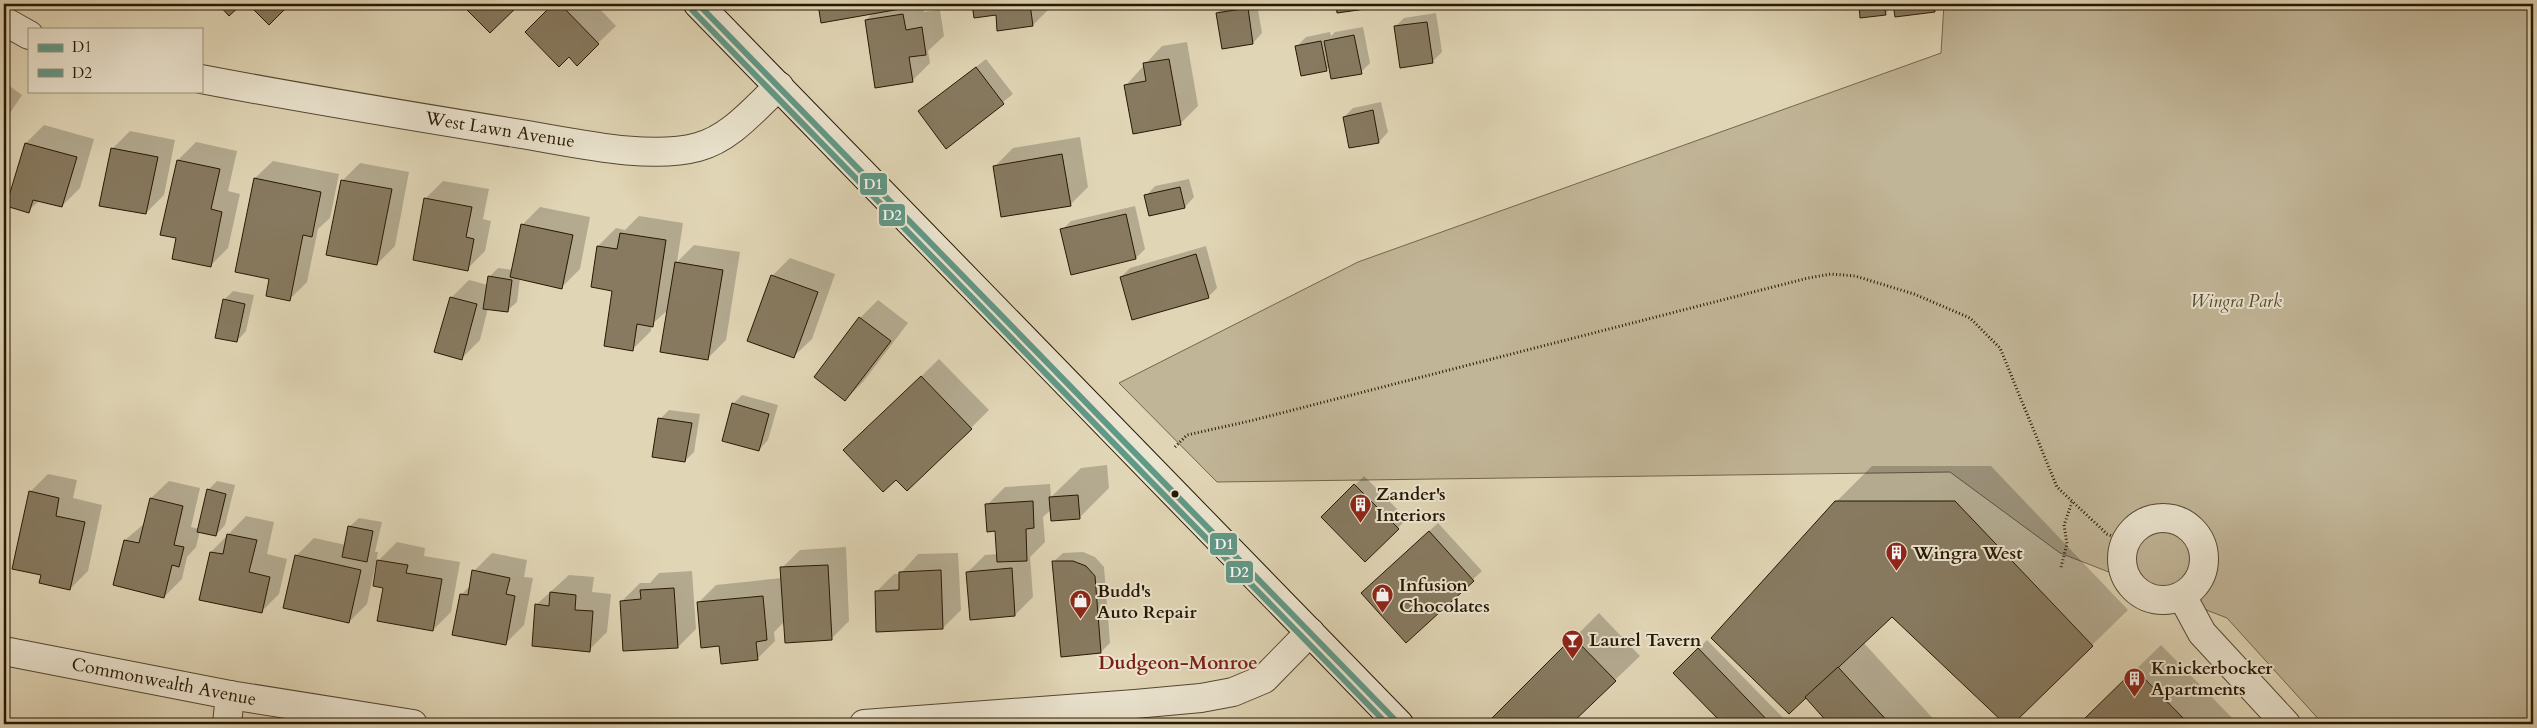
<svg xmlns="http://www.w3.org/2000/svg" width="2537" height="728" font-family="Cardo,serif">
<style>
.green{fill:#c1b597;stroke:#74664d}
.shadow{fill:#0003}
.building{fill:#877a60;stroke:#271803}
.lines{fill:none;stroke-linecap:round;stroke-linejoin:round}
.street-casing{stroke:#554730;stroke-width:30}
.secondary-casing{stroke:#271803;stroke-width:30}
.path{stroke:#271803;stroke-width:3;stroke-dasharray:1 2.5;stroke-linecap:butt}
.street{stroke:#ebe4cf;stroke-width:28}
.secondary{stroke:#ebe4cf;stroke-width:28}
.bus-1-casing{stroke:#ebe4cf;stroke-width:10}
.bus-2-casing{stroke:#ebe4cf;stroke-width:10}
.bus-1{stroke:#619988;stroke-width:6}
.bus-2{stroke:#619988;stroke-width:6}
.bus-dot{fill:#271803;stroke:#ebe4cf;stroke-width:2}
.labels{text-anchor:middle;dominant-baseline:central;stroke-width:4;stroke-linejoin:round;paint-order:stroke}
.street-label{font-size:18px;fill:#271803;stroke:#ebe4cf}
.park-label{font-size:18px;font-style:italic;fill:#55472f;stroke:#ebe4cf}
.poi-label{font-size:18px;font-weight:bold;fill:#271803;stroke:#ebe4cf;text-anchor:start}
.neighbourhood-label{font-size:19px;font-weight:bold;fill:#7a1f14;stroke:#ebe4cf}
.line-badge{stroke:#ebe4cf;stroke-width:2}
.badge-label{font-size:14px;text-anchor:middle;font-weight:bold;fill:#fff}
</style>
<rect width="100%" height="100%" fill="#e0d5b5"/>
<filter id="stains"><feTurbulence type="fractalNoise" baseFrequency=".004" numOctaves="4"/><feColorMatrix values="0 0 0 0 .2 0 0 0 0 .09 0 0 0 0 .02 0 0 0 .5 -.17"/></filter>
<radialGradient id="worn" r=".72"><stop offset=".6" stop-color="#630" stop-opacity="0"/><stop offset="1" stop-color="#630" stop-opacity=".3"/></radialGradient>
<path class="green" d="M1944 4H2533V724H2323L2227 618 2060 553 1950 472 1217 482 1119 383 1358 262 1941 53Z"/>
<g class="shadow">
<path d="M463 4H518L490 31Z"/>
<path d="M555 4H595L616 26 598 43 569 56 527 32Z"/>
<path d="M819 4H922L924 12 940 10 944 36 928 51 930 63 912 81 866 20 873 13 822 22Z"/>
<path d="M973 4H1050L1051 7 1033 25 999 29 997 14 975 17Z"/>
<path d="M1227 4H1257L1262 33 1253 43 1217 13Z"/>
<path d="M1337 4H1392L1338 11Z"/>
<path d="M1860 4H1941L1935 10 1894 5 1885 14 1862 17Z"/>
<path d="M1436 13 1442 52 1433 61 1395 27 1404 18Z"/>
<path d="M1363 27 1370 63 1361 72 1330 66 1326 70 1297 46 1306 37 1330 32 1331 36 1335 32Z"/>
<path d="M1187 42 1198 106 1180 124 1126 85 1162 46Z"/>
<path d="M986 59 1013 94 947 147 920 111Z"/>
<path d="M4 82 22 95 4 122Z"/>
<path d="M1381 102 1388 132 1379 142 1350 147 1344 117 1353 108Z"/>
<path d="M44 125 94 139 80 188 62 206 40 200 28 211 8 205 26 143Z"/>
<path d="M130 131 175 140 164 195 146 213 112 149Z"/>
<path d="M1080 137 1088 187 1070 205 995 166 1013 148Z"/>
<path d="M196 142 237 151 228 191 240 194 228 248 210 266 178 237V160Z"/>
<path d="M273 161 339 174 330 218 318 229 307 282 289 300 271 278 255 178Z"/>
<path d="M360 163 409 172 395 246 377 264 342 181Z"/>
<path d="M1189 179 1194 197 1185 207 1150 215 1146 196 1155 186Z"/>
<path d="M443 181 489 189 483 219 491 221 485 251 467 269 425 199Z"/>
<path d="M1135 206 1145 249 1136 258 1062 230 1071 221Z"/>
<path d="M540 207 590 217 580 269 562 287 520 278 517 302 507 311 488 308 480 340 462 358 451 298 469 280 488 285 489 277 498 268 513 270 522 225Z"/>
<path d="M639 216 683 223 677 262 694 245 740 252 726 340 708 358 669 309 651 325V331L633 349 613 290 592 286 598 246 616 228 625 230Z"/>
<path d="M1206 246 1217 288 1208 297 1121 277 1130 268Z"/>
<path d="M790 258 835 274 812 339 794 356 772 276Z"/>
<path d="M233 291 254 295 246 331 237 341 224 300Z"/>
<path d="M878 300 908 323 863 382 845 400 816 377 860 318Z"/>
<path d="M939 359 989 410 971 428 863 433Z"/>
<path d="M742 395 778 405 768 440 759 450 733 404Z"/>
<path d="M669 410 700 414 694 452 685 461 660 419Z"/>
<path d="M1107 465 1109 488 1079 518 1052 509 1043 517 1045 542 1030 557 1033 597 1015 615 967 573 985 555 998 554 996 530 987 505 1005 487 1050 484 1051 497 1081 468Z"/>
<path d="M1872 466H1991L2128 610 2011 724H2007L1892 615 1863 642 1938 724H1831L1806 697 1836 502Z"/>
<path d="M48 474 77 480 73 498 102 505 88 571 70 589 42 574 31 491Z"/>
<path d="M1364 476 1407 519 1365 560 1323 518Z"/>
<path d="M169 481 200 488 191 527 199 529 208 490 217 481 235 485 225 525 216 535 200 531 196 547 187 557 182 579 164 597 125 540 145 523 151 498Z"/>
<path d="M4 497 11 500 4 519Z"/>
<path d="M246 516 274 522 267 554 287 559 279 594 261 612 211 552Z"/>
<path d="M359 518 382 522 375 552H378L376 563 397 542 425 548 424 556 460 562 451 612 433 630 384 587 377 567H375L367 604 349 622 296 556 314 538 346 545 349 527Z"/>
<path d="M1438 523 1482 571 1406 641 1372 584Z"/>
<path d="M846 547 849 621 831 639 785 621 774 632 775 641 757 659 720 644 698 603 716 585 782 578V568L800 550Z"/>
<path d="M1083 552 1095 557 1104 567 1110 643 1101 652 1053 562 1063 553Z"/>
<path d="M492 553 527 560 524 577 533 578 524 625 506 643 461 595 471 585 474 571Z"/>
<path d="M958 553 961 610 943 628 876 592 894 574H900L918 554Z"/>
<path d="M692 571 696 629 678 647 622 601 640 583H650L659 573Z"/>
<path d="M569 575 594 577 592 592 611 594 607 632 589 650 536 605Z"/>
<path d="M1599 613 1640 656 1569 724H1488Z"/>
<path d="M1707 640 1789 724H1724L1675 673Z"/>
<path d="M2161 645 2238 724H2080L2082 722Z"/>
</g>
<g class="building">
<path d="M218 4H242L229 16Z"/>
<path d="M248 4H290L269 25Z"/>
<path d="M461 4H520L490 33Z"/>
<path d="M553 4H560L599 44 577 66 569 57 559 67 525 32Z"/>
<path d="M818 4H906V8L821 23Z"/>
<path d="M972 4H1030L1033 26 997 31 996 15 974 18Z"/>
<path d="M1336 4H1393L1394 5 1337 13Z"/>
<path d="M1859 4H1884L1886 15 1860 18Z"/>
<path d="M1893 4H1934L1935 12 1895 17Z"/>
<path d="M1248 8 1253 44 1222 49 1216 13Z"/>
<path d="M903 14 906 30 922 27 926 55 909 57 913 82 875 88 865 20Z"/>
<path d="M1427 22 1433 63 1400 68 1394 26Z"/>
<path d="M1354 35 1362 74 1331 79 1324 41Z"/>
<path d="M1321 41 1327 71 1301 76 1295 46Z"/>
<path d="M1169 59 1181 125 1133 134 1124 85 1146 81 1143 63Z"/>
<path d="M976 67 1004 104 946 149 918 111Z"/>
<path d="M1373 110 1379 143 1349 148 1343 117Z"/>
<path d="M25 143 77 157 62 207 33 200 29 213 6 206Z"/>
<path d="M111 148 158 157 146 214 99 206Z"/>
<path d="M1062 154 1071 206 1001 217 993 166Z"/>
<path d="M177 160 220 169 211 209 222 212 211 267 172 259 176 238 160 235Z"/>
<path d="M254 178 321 192 312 237 303 235 290 301 266 296 269 279 235 272Z"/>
<path d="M341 180 392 189 377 265 326 255Z"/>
<path d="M1180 187 1185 208 1149 216 1144 195Z"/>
<path d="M424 198 472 207 466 237 474 239 468 271 413 260Z"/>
<path d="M1126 214 1136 259 1071 275 1060 229Z"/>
<path d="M521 224 573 235 562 289 510 277Z"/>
<path d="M620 233 666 240 653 327 637 324 633 351 604 346 612 291 591 287 597 246 617 249Z"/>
<path d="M1196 254 1209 298 1132 320 1120 277Z"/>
<path d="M675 262 723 270 708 360 660 352Z"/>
<path d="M771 275 818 292 794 358 747 341Z"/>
<path d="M488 276 512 280 508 312 483 309Z"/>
<path d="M450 297 477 304 462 360 434 352Z"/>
<path d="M223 299 245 304 237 342 215 338Z"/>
<path d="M859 317 891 341 845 401 814 377Z"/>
<path d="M921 376 972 429 907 491 896 480 883 492 843 450Z"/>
<path d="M732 403 769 414 759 451 722 441Z"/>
<path d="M658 418 692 423 685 462 652 457Z"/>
<path d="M1354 484 1399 529 1365 562 1321 517Z"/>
<path d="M207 489 226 494 216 536 197 532Z"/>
<path d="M29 491 59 498 56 516 85 522 70 590 39 583 41 575 12 569Z"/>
<path d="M1078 495 1080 519 1051 521 1049 497Z"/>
<path d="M150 498 183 506 174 545 184 547 179 567 172 565 164 598 113 585 124 540 139 543Z"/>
<path d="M1033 501 1034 528 1026 529 1027 561 997 562 995 531 987 532 985 504Z"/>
<path d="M1835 501H1955L2093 646 2013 724H2005L1892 617 1789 714 1711 638Z"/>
<path d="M348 526 373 531 367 562 342 557Z"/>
<path d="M1429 531 1474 581 1406 643 1361 593Z"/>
<path d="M227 534 257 540 249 572 270 577 262 613 199 600 210 552 223 554Z"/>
<path d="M295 555 361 570 349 623 283 608Z"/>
<path d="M377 560 408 565 406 573 442 579 433 631 377 621 383 588 373 586Z"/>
<path d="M1052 561H1073L1086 566 1095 576 1101 653 1061 657Z"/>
<path d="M828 565 832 640 785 643 780 567Z"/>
<path d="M1012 568 1015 616 970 620 966 572Z"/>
<path d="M472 570 510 578 506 594 515 596 506 645 452 635 460 594 468 595Z"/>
<path d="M941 570 943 629 876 632 875 591 899 590V572Z"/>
<path d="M674 588 678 648 623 651 620 601 641 599 640 590Z"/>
<path d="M550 592 576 595 575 610 593 611 590 652 532 646 535 604 549 606Z"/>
<path d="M763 596 767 640 756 642 758 660 721 664 719 646 701 648 697 602Z"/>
<path d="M1573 637 1616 681 1571 724H1486Z"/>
<path d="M1698 648 1771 724H1723L1673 673Z"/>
<path d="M1838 667 1890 724H1829L1805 697Z"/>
<path d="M2135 669 2189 724H2079Z"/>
</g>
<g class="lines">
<defs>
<g id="street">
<path d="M4 21 29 35"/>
<path d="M201 79C305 99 410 116 515 133 568 141 647 161 698 147 731 138 754 109 779 86"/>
<circle cx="2163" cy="559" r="41"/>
<path d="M2182 596 2202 633 2286 724"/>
<path d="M4 651 230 695 413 724"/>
<path d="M227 724 230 695"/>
<path d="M864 724 1135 704 1201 698 1233 692 1264 679 1310 632"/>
</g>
<path id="secondary" d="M698 4 1399 724"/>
</defs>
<use href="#street" class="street-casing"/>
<use href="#secondary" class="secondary-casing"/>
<g class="path">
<path d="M1175 447 1187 435 1254 420 1808 278 1831 274 1855 276 1914 294 1970 318 2000 348 2057 487 2107 534 2126 542"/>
<path d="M2061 567 2067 544 2064 525 2072 502"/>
</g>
<use href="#street" class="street"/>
<use href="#secondary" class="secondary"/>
<defs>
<path id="bus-1" d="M698 4 1399 724"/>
<path id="bus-2" d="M692 10 1387 724"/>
</defs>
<use href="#bus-1" class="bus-1-casing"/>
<use href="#bus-2" class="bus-2-casing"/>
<use href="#bus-1" class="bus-1"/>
<use href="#bus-2" class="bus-2"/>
</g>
<defs>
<symbol id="building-pin" viewBox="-11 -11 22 30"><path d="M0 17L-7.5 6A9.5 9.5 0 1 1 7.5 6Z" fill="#8f2418" stroke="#ebe4cf"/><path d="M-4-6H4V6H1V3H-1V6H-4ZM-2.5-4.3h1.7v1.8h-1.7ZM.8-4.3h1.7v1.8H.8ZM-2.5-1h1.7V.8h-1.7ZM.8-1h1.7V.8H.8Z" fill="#fff"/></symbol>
<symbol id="shop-pin" viewBox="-11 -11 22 30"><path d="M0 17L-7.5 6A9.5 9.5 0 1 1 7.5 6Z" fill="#8f2418" stroke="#ebe4cf"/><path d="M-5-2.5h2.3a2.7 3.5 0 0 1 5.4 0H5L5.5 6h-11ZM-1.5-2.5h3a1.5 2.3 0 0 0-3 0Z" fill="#fff"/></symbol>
<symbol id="bar-pin" viewBox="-11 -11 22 30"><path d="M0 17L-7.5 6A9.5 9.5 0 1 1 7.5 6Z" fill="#8f2418" stroke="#ebe4cf"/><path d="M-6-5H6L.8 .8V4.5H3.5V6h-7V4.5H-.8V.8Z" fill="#fff"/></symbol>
</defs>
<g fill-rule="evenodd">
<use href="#building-pin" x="1348" y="492" width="25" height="34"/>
<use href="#building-pin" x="1884" y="540" width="25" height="34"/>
<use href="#shop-pin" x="1370" y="582" width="25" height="34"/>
<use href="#shop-pin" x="1068" y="588" width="25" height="34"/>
<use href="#bar-pin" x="1560" y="628" width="25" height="34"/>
<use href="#building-pin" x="2122" y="666" width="25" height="34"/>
</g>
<circle class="bus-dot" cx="1175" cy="494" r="4.5"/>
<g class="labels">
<g class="street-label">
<text transform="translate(500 130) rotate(9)">West Lawn Avenue</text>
<text transform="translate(164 682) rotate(11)">Commonwealth Avenue</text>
</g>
<g class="park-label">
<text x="2236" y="301">Wingra Park</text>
</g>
<g class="poi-label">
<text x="1376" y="494">Zander's<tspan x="1376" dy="21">Interiors</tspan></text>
<text x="1913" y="553">Wingra West</text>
<text x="1399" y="585">Infusion<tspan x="1399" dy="21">Chocolates</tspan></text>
<text x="1097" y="591">Budd's<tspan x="1097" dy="21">Auto Repair</tspan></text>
<text x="1589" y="640">Laurel Tavern</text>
<text x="2151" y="668">Knickerbocker<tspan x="2151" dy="21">Apartments</tspan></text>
</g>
<g class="neighbourhood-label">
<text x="1178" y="663">Dudgeon-Monroe</text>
</g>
</g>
<g class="line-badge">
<rect x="859" y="172" width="29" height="24" rx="5" fill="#619988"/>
<rect x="878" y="203" width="28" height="24" rx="5" fill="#619988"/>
<rect x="1209" y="532" width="29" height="24" rx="5" fill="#619988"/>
<rect x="1225" y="560" width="29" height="24" rx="5" fill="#619988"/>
</g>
<g class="badge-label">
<text x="873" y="189">D1</text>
<text x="892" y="220">D2</text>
<text x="1224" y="549">D1</text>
<text x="1239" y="577">D2</text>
</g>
<rect width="2537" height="728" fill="none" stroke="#e0d5b5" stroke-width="20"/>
<rect x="5" y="5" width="2527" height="718" fill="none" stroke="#271803" stroke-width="2.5"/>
<rect x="10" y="10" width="2517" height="708" fill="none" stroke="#271803"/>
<rect x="28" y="28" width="175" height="65" fill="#ebe4cf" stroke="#9d927d"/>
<rect x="38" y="44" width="25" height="8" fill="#619988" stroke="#9d927d"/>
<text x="72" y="52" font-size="15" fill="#271803">D1</text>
<rect x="38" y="69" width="25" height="8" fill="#619988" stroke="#9d927d"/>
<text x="72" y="78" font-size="15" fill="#271803">D2</text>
<rect width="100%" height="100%" filter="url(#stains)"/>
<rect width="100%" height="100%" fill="url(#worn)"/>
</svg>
